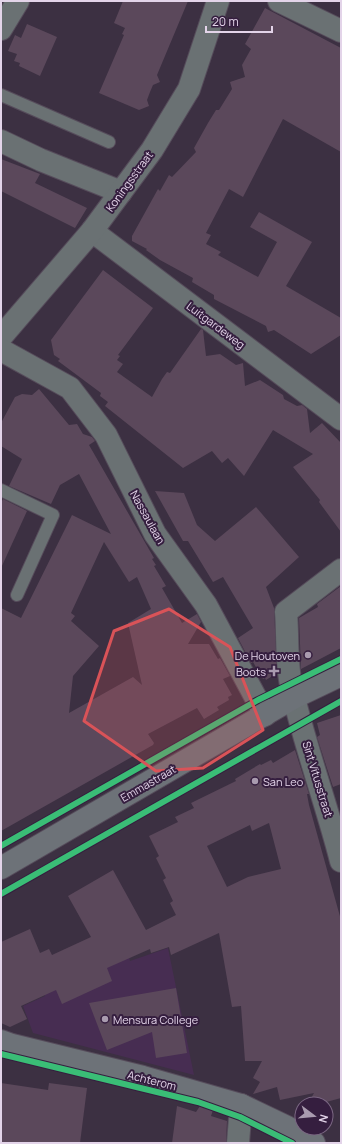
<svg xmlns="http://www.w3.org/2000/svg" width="342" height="1144" font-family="Manrope,sans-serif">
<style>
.built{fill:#472d52}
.building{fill:#5b485b;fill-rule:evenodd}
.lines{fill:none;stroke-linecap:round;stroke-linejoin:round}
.service-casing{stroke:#564c5b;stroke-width:14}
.minor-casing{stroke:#564c5b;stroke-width:24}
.secondary-casing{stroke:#564c5b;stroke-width:24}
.service{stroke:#6a7173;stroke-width:12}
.minor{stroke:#6a7173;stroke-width:22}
.secondary{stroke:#6d7278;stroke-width:22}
.cycleway-casing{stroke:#351e3f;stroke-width:8}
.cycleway{stroke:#3abd76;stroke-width:6}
.marked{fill:#d95358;fill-opacity:0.2;stroke:#d95358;stroke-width:3;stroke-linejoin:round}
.poi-dot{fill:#a99baf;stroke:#351e3f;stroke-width:1.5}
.labels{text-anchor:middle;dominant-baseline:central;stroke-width:4;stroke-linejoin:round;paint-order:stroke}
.street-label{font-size:11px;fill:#e3d4e9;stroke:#351e3f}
.poi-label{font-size:11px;fill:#e3d4e9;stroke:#351e3f;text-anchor:end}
</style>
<rect width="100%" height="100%" fill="#3c3042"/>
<path class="built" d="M168 948 194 1075 33 1033 23 1006 45 996 41 987 129 956 130 961Z"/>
<g class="building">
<path d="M123 1H188L157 75 160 82 153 85 150 92 147 100 149 106 139 110 99 93 124 35 122 34 125 28 114 23Z"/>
<path d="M265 8 341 48V152L283 119 243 197 229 189 206 233 211 235 206 244 221 252 218 255 258 277 277 242 250 227 259 212 312 242 286 286 341 318V335L311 354 274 330 268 332 266 326 214 299V295L192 282 193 278 160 260 146 250 147 249 132 241V236L158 189 160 191 169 175 172 177 196 152 194 148 208 123 216 110H219L232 89 230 82 245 77 242 65 251 49 245 44Z"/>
<path d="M27 24 57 37 40 76 19 66 20 63 14 61 17 54 8 51 15 35 21 38Z"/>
<path d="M1 159 40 174 35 183 87 208 75 228 1 191Z"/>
<path d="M103 270 153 308 118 355 120 356 117 360 123 364 117 372 152 397 162 379 167 372 170 373 201 329 203 330 206 356 220 354 236 365 243 363 245 386 260 380 283 395 284 399 297 406 302 405 307 409 310 433 322 423 341 443V532L319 502 320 500 293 467 313 454 273 430 244 476 228 458 222 463 212 451 183 468 105 406 108 402 100 396 101 393 58 361 60 359 54 355 51 340Z"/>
<path d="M39 389 69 425 77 424 83 434 92 437 95 441 89 445 154 558 152 559 156 565 154 566 166 586 162 588 182 623 197 614 201 622 188 644H209L218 659 220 658 230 676 223 679 232 695 228 697 229 700 217 707 219 710 204 719 197 708 148 734 154 743 153 745 1 831V608L21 618 72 515 111 534 79 474 60 485 51 504 9 486 22 459 1 446V423L15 397 22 394 32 395ZM104 542 129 582 137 577 151 609 128 623 142 685 133 677 69 713 73 676 99 646 71 621 75 616 71 613Z"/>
<path d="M155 491 184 493 197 525 215 541 256 507 299 557 266 587 274 608 277 673 266 680 265 678 263 679 253 662 251 663 238 638 253 628 223 577 213 582 188 541H183Z"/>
<path d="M3 499 27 511 1 568V503Z"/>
<path d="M341 586V648L301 669 299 618 318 607 317 604Z"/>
<path d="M341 715V784L333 787 317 737 320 735 317 723Z"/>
<path d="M295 750 309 794H307L309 805 341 920V1098L319 1104H308L314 1093 280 1100 277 1087 253 1094 260 1082 253 1078 262 1061H245L241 1006 232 1007 219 933 171 955 169 947 151 953 150 949 107 968 112 981 62 1004 56 990 21 1006 27 1019 10 1027 1 1023V942L30 929 40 953 49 949 52 955 91 937 68 896 113 870 146 930 176 915 170 903 173 901 163 880 166 878 156 858 159 856 149 836 178 822 175 817 194 808 191 803 236 781 235 779 260 764 261 765 271 760 273 763ZM269 823 281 869 248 877 227 887 207 846 250 825 252 831Z"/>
<path d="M176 988 187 1053 156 1058 152 1032 107 1050 89 1003Z"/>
<path d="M1 1083 48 1090 49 1083 87 1088 80 1143H1Z"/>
<path d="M177 1106 196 1112 200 1106 213 1110 211 1116 227 1121 226 1143H172Z"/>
</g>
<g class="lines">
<defs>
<g id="service">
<path d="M1 95 109 142"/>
<path d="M1 490 53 515 17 595"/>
</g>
<g id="minor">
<path d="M279 1 341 31"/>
<path d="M1 29 18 1"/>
<path d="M1 141 41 160 121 192"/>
<path d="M92 231 341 419"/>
<path d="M1 337 92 231 152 150 189 89 218 1"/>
<path d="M1 350 70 388 106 435 155 534 206 605 265 715"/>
<path d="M341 570 286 612C288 635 286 661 291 685 304 744 326 802 341 861"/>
<path d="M238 1143 241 1105"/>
</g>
<g id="secondary">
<path d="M1 868 295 697 341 675"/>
<path d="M1 1041 12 1045 143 1077 241 1105 287 1127 314 1143"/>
</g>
</defs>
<use href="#service" class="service-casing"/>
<use href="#minor" class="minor-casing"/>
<use href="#secondary" class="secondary-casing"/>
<use href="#service" class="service"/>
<use href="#minor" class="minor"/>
<use href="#secondary" class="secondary"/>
<defs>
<g id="cycleway">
<path d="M1 846 258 700 341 659"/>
<path d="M1 894 341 701"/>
<path d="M1 1054 198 1102 240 1117 292 1143"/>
</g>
</defs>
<use href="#cycleway" class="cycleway-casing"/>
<use href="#cycleway" class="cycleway"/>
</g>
<path class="marked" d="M169 609 230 647 263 730 203 768 156 771 84 721 114 631Z"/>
<g class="poi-dot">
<circle cx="308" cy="655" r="4"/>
<path d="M272 665h4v4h4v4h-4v4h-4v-4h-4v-4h4z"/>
<circle cx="255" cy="781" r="4"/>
<circle cx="105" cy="1019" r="4"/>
</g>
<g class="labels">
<g class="street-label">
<text transform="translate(129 181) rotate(-54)">Koningsstraat</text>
<text transform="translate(216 325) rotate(37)">Luitgardeweg</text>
<text transform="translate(148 517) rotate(61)">Nassaulaan</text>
<text transform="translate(318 779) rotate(73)">Sint Vitusstraat</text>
<text transform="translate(148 783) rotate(-30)">Emmastraat</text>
<text transform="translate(152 1080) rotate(14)">Achterom</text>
</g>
<g class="poi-label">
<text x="300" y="655">De Houtoven</text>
<text x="266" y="671">Boots</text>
<text x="263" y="781" text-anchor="start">San Leo</text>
<text x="113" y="1019" text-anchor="start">Mensura College</text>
</g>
</g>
<rect width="342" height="1144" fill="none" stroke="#e3d4e9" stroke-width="4"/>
<g transform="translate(314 1116) rotate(106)"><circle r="19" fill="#351e3f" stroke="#7b6783"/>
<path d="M0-3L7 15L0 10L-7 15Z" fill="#a99baf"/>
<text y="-6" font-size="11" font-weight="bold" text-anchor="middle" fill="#e3d4e9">N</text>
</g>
<path d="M206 26v6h66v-6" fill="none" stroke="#e3d4e9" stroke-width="2"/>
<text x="212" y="26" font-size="12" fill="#e3d4e9" stroke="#351e3f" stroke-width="3" paint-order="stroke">20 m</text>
</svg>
